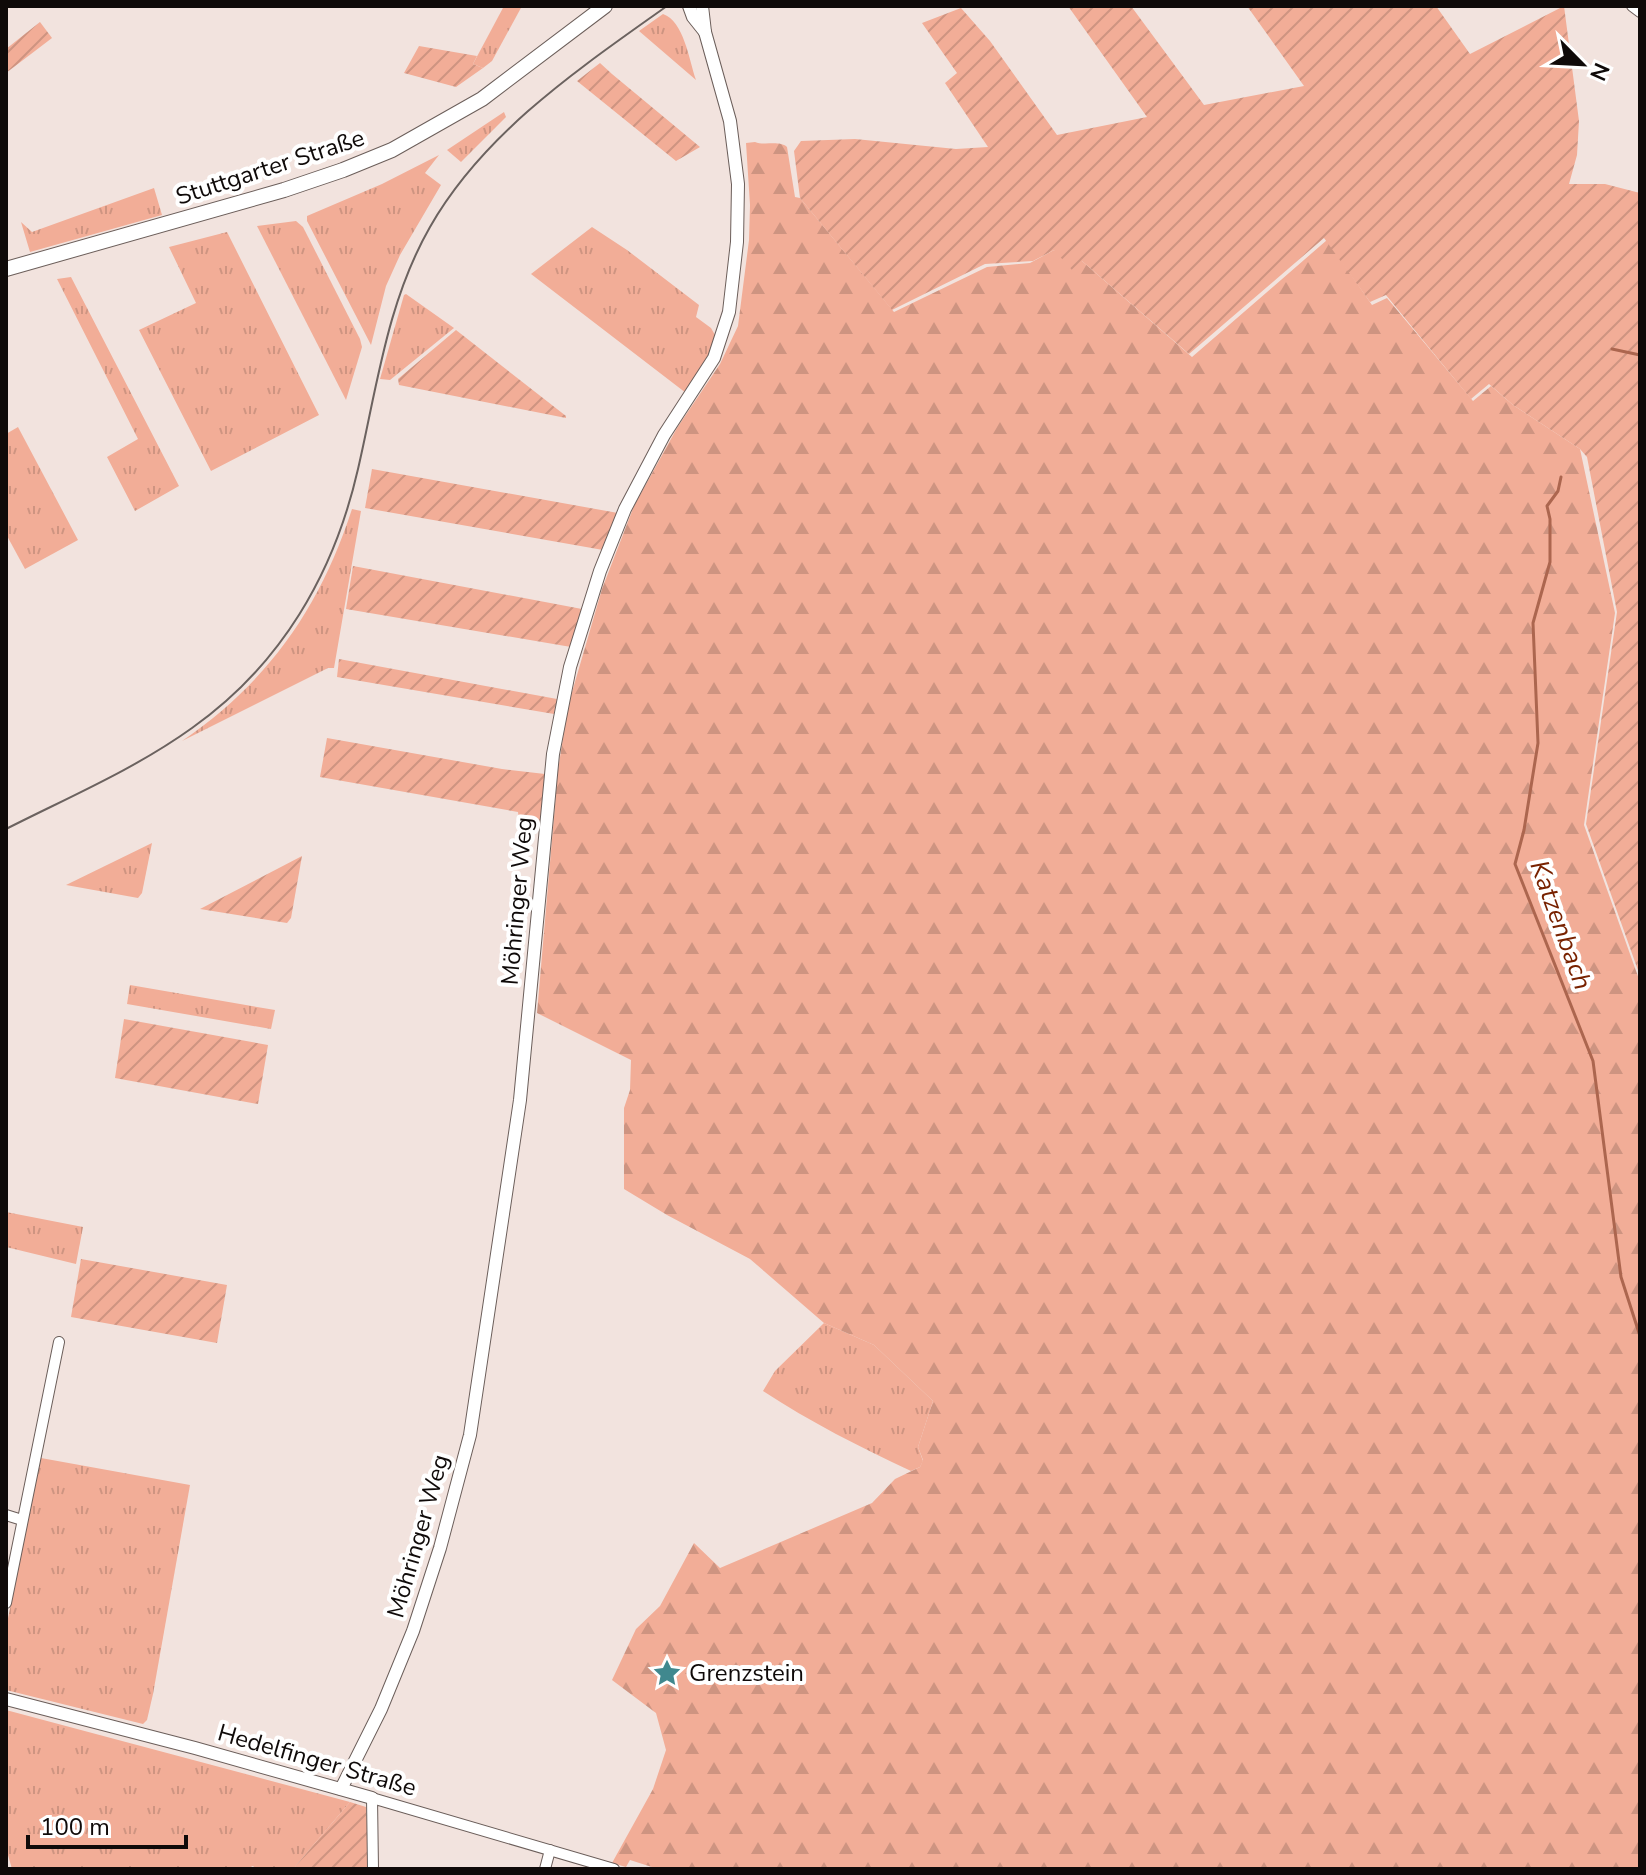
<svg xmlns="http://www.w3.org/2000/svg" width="1646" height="1875" font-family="'Nunito Sans',sans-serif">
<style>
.grass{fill:url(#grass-tufts)}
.forest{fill:url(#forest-firs)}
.garden{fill:url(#garden-furrows)}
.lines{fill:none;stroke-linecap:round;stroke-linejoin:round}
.stream{stroke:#ac664f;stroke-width:3}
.minor-casing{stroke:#6b5e5a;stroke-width:12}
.tertiary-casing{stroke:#6b5e5a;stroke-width:14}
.secondary-casing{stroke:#6b5e5a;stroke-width:16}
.minor{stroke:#fff;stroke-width:10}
.tertiary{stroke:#fff;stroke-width:12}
.secondary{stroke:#fff;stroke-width:14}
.tram{stroke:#6b625f;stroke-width:2}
.labels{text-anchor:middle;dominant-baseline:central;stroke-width:8;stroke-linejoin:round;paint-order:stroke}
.street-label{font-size:24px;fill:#0f0a09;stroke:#fff}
.poi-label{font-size:24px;fill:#0f0a09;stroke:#fff;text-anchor:start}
.water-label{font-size:26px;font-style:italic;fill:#782200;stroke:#fff}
</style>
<defs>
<pattern id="grass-tufts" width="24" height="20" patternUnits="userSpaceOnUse" patternTransform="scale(2)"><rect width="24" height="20" fill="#f2ad97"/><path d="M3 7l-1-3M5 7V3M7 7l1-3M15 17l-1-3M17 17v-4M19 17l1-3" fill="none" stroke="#ce9481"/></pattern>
<pattern id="forest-firs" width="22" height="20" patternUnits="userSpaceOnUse" patternTransform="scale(2)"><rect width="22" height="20" fill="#f2ad97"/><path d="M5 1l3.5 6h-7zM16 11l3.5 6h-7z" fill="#ce9481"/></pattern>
<pattern id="garden-furrows" width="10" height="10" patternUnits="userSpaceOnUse" patternTransform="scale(2)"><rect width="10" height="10" fill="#f2ad97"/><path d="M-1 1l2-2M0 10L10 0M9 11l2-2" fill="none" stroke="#ce9481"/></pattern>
</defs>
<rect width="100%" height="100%" fill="#f2e3de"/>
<g class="grass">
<path d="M504 6H522L492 61 483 68 473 64Z"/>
<path d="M663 14C684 21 689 60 696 80L639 31Z"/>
<path d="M504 112 506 117 461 162 447 150Z"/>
<path d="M439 155 425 173 441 185 400 255 386 286 371 345 307 221V216L382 184Z"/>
<path d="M154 188 162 215 30 252 21 222 32 232Z"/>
<path d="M296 221 303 227 360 339 362 347 346 400 257 226Z"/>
<path d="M592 227 627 250 699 305 696 317 711 328 715 335 708 358 686 393 531 274Z"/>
<path d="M227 232 319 415 211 471 139 330 196 303 169 247Z"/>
<path d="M71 277 179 486 135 511 107 457 138 439 57 279Z"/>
<path d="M406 294 454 328 390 380 380 379 404 295Z"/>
<path d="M18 427 78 540 25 569 6 534V434Z"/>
<path d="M352 509 361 511 334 668H328L182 741C268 682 320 608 352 509Z"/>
<path d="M152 843 142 893 138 898 66 885Z"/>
<path d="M130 985 275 1010 271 1029 127 1004Z"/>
<path d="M6 1212 83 1227 76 1264 6 1247Z"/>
<path d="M824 1323 874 1345 933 1401 918 1447 923 1461 920 1467 911 1471C860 1447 810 1422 763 1391L775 1371Z"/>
<path d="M41 1458 190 1485 153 1694 147 1720 143 1724 6 1690V1628Z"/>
<path d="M6 1710 350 1802 293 1869H252L255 1868 253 1866 246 1869H12L6 1848Z"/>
</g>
<path class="forest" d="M755 142C765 146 779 140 787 147L795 197 800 198 894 312 987 267 1030 263 1054 250 1082 261 1192 357 1327 240 1372 305 1387 298 1473 401 1491 386 1513 405 1580 449 1615 613 1584 825 1640 982V1869H658L630 1860 626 1867 612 1863 653 1789 666 1750 656 1713 612 1680 636 1629 660 1606 694 1543 720 1568 872 1503 895 1479 920 1467 923 1460 918 1447 933 1401 874 1345 824 1323 750 1259 667 1215 624 1189V1108L630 1090 631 1060 537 1013 558 770 568 706 602 589 634 506 677 428 720 364 738 326 749 240 750 205 746 143Z"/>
<g class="garden">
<path d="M1068 6H1131L1204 105 1304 86 1247 6H1436L1470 54 1564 6 1579 121 1577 155 1569 184H1605L1640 193V976L1586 824 1617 612 1587 457 1580 449 1513 405 1489 384 1471 399 1386 295 1370 302 1324 238 1189 354 1082 261 1072 270 1054 250 1033 261 985 264 892 310 800 198 794 151 801 141 855 139 956 149 988 147 945 83 957 73 922 23 961 8 990 41 1057 135 1147 117Z"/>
<path d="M40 22 52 38 6 73V49Z"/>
<path d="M419 46 477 56 473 64 483 68 456 87 404 73Z"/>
<path d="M600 63 612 74 700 147 676 161 577 81Z"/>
<path d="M456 330 566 416V418L399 385 398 379Z"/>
<path d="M372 469 618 513 603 550 365 508Z"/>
<path d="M353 566 582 609 571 647 346 609Z"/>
<path d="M339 659 557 699 554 714 337 677Z"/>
<path d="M327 738 502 769 545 774 541 824 519 820 518 812 320 777Z"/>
<path d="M302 856 291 918 287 923 200 909Z"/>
<path d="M124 1019 268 1045 258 1104 115 1078Z"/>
<path d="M81 1259 227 1285 217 1343 71 1317Z"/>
<path d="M350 1802 366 1807 369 1869H293Z"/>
</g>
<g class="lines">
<g class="stream">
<path d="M1612 349 1640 355"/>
<path d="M1561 477 1558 491 1547 506 1550 519V562L1533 623 1538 743 1524 830 1515 864 1593 1061 1621 1277 1640 1336"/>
</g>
<defs>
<g id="minor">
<path d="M1632 6 1640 12"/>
<path d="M6 1515 22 1520"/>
<path d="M6 1603 59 1342"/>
<path d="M373 1869 372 1798 614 1869"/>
<path d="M545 1869 550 1850"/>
</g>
<g id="tertiary">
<path d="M689 6 693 17 705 32"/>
<path d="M6 1699 195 1748 372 1798"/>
<path d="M341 1789 381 1709 413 1631 440 1548 470 1435 520 1100 553 754 570 667 600 571 625 509 664 435 714 358 729 312 737 242 738 184 730 121 705 32 702 6"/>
</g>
<path id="secondary" d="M6 269 284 190 343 170 392 150 482 99 605 6"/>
</defs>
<use href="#minor" class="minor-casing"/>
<use href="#tertiary" class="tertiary-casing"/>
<use href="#secondary" class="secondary-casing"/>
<use href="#minor" class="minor"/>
<use href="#tertiary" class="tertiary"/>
<use href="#secondary" class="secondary"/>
<path class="tram" d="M6 829C69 797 135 769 192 728 281 665 334 574 358 469 377 387 387 302 430 227 484 132 580 68 667 6"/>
</g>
<defs>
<symbol id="sight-bare" viewBox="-9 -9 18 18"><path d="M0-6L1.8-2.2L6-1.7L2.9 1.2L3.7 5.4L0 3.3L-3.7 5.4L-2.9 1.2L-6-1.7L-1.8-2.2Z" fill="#40888e" stroke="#fff" stroke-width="2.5" paint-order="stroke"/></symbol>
</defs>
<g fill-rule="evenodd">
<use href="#sight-bare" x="647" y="1653" width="40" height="40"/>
</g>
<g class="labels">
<g class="street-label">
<text transform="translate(270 167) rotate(-18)">Stuttgarter Straße</text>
<text transform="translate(517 901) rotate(-85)">Möhringer Weg</text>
<text transform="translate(418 1536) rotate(-74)">Möhringer Weg</text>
<text transform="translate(317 1760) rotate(16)">Hedelfinger Straße</text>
</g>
<g class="poi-label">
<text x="689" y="1673">Grenzstein</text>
</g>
<g class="water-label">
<text transform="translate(1561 925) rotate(70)">Katzenbach</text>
</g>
</g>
<rect width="1646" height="1875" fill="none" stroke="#0f0a09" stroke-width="16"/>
<g transform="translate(1582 64) rotate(114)" stroke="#ffffff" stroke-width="6" paint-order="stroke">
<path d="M0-6L14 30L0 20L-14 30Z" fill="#0f0a09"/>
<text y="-12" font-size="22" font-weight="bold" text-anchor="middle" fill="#0f0a09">N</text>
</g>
<path d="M28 1835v12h158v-12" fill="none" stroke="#0f0a09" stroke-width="4"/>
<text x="40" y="1835" font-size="24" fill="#0f0a09" stroke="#ffffff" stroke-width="6" paint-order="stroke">100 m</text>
</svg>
